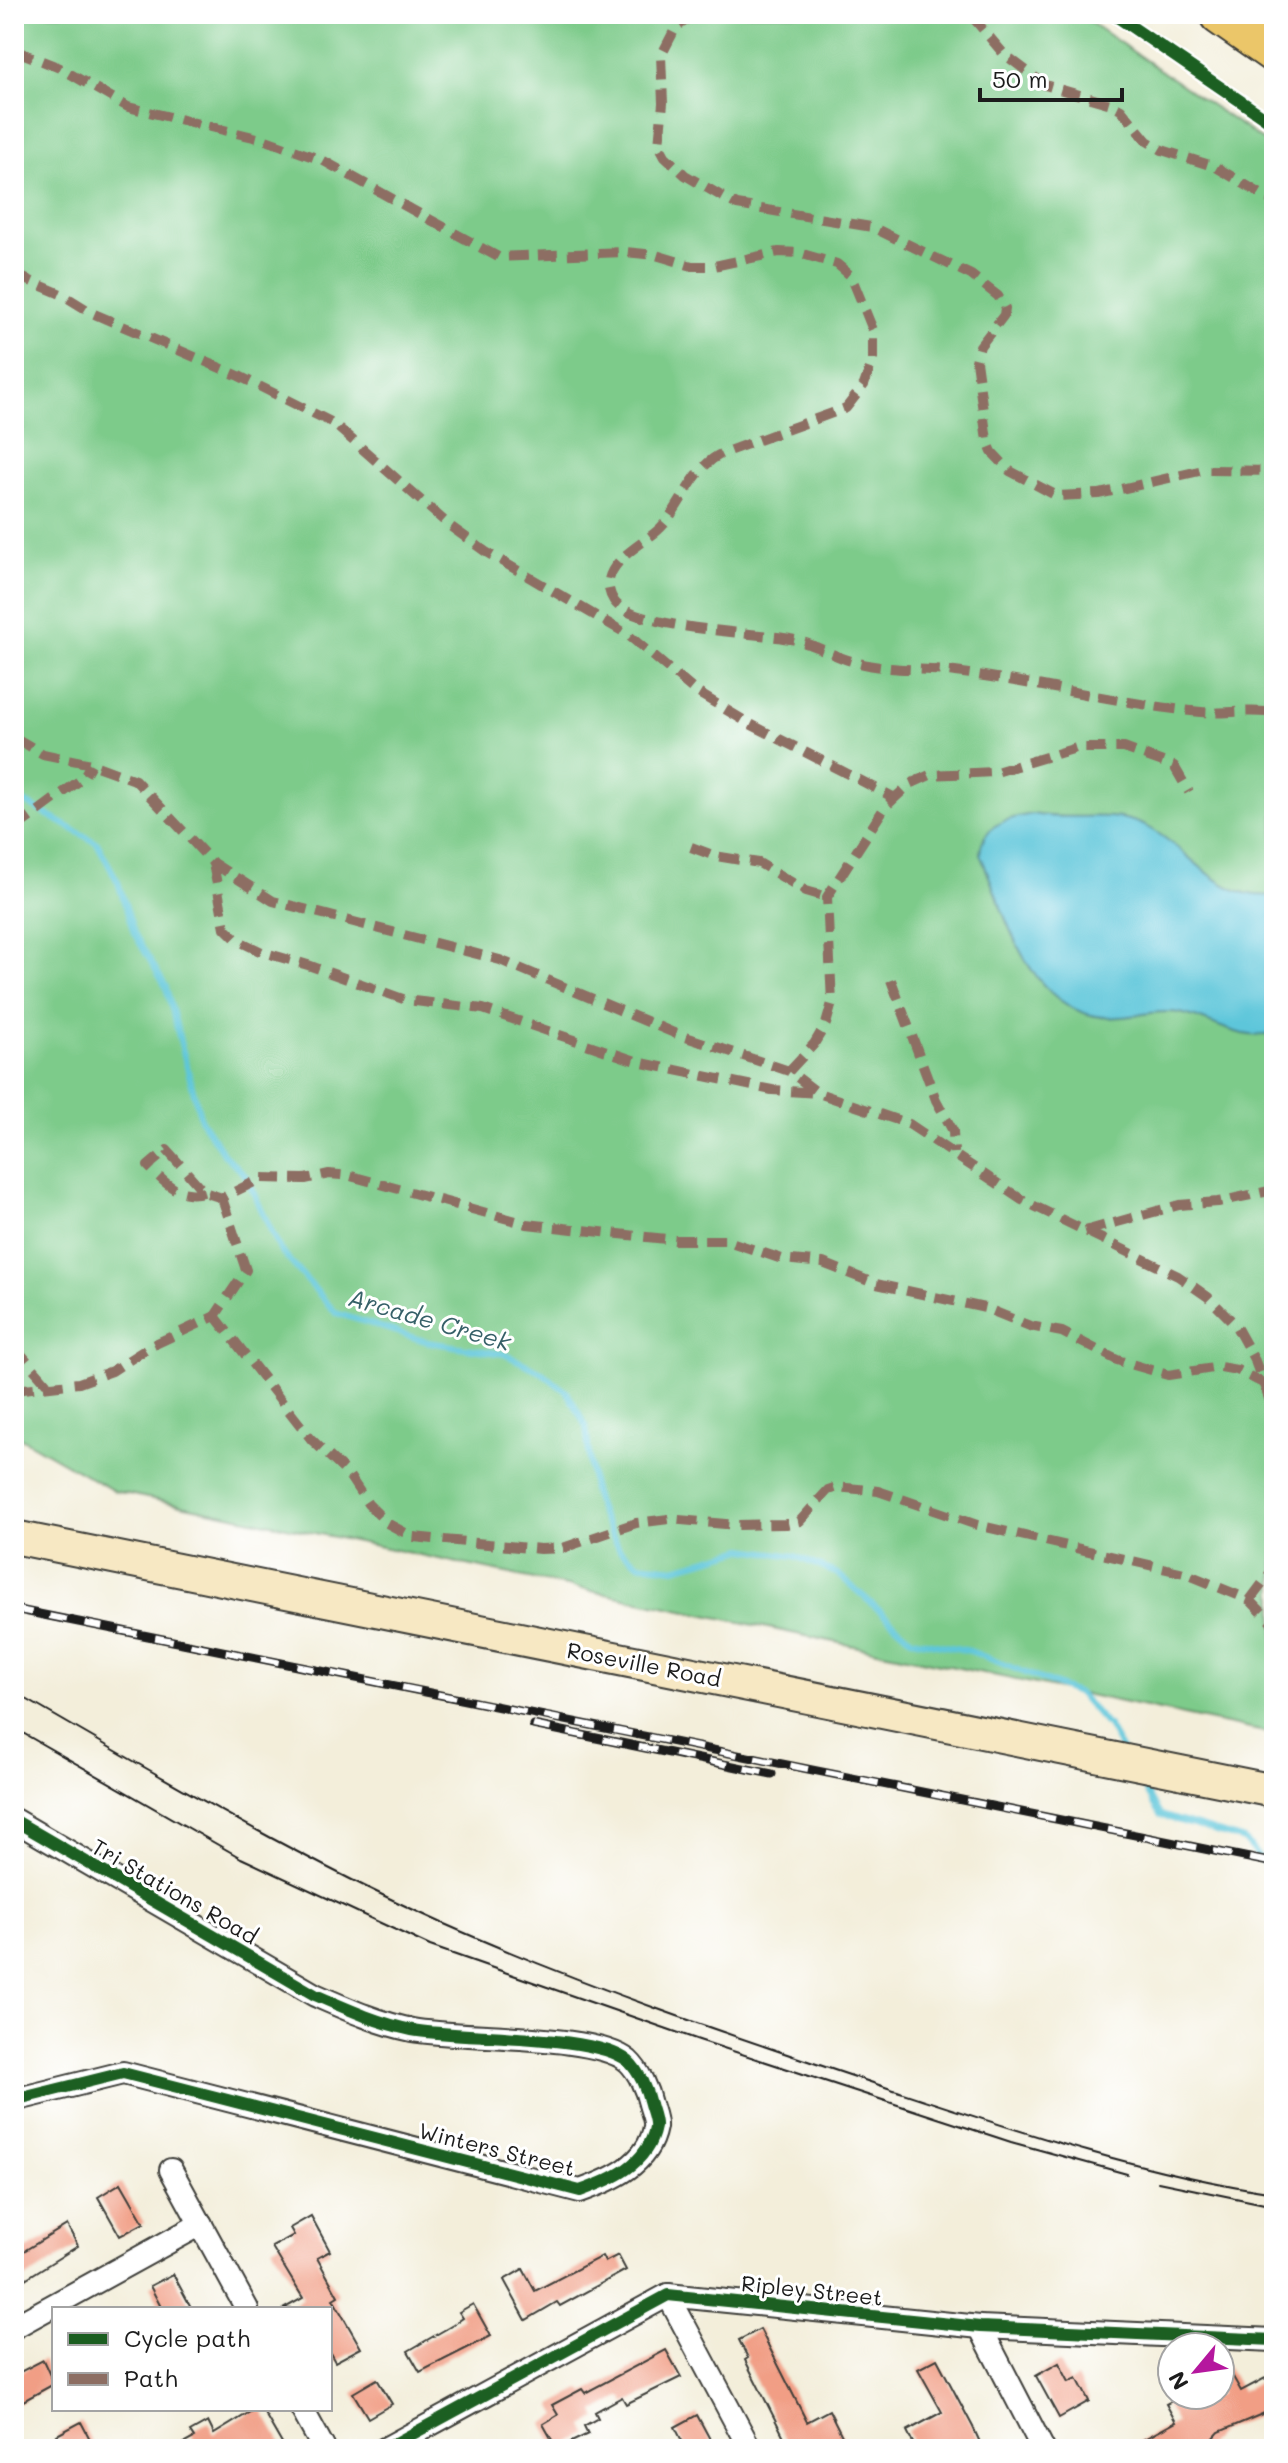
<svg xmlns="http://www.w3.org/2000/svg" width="1288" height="2463" font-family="Mali,sans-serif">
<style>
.green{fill:#7dcb8a;stroke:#4c7453;stroke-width:2}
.water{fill:#5dc6da;stroke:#3c717b;stroke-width:2}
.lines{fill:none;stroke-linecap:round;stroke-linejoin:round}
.stream{stroke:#5dc6da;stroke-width:6}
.building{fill:#f19e85}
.street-casing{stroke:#3c3c38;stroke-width:26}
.secondary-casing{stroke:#3c3c38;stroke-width:36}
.highway-casing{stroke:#3c3c38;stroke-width:46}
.street{stroke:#fff;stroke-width:22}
.secondary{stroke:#f7e8c3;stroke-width:32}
.highway{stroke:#ebc669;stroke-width:42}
.tram{stroke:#1c1c1c;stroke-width:2}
.rail-casing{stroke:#1c1c1c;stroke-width:9}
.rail{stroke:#fff;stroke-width:6;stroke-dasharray:18;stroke-linecap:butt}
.quiet{stroke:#8d6e63;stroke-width:10;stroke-dasharray:20 10;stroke-linecap:butt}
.cycleway-casing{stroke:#fff;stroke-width:17}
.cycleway{stroke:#1b5e20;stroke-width:12}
.labels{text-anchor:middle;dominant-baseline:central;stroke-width:6;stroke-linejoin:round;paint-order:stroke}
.street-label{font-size:22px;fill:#1c1c1c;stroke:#fff}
.water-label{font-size:24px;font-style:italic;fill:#366068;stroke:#fff}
</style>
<rect width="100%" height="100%" fill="#fff"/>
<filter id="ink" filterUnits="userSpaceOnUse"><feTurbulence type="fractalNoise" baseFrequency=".0125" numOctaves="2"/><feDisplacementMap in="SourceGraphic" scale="16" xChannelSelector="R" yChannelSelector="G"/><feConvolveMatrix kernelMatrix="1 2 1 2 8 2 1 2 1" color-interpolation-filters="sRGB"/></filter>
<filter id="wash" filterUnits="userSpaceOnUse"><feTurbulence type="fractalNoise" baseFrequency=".006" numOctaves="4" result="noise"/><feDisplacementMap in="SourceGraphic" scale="32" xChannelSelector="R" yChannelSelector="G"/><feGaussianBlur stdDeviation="1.8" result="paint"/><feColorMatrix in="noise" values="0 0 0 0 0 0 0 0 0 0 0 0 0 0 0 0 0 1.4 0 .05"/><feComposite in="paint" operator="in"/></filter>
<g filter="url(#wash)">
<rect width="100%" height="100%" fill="#f3eeda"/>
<path class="green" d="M14 14H1078L1274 148V1734L114 1491 14 1434Z"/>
<path class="water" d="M1033 814C1077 823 1112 806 1153 830 1195 855 1220 901 1274 895V1033C1240 1043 1212 1019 1180 1013 1152 1008 1124 1022 1095 1016 1024 1001 1005 911 980 854 982 824 1007 818 1033 814Z"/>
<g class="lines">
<g class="stream">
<path d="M14 796 97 843 118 882 134 933 166 987 201 1120 223 1153 246 1176 280 1250 336 1313 428 1342 504 1354 540 1371 567 1392 586 1426 593 1491 601 1515 620 1550 639 1564 675 1568 744 1549 795 1556 838 1574 912 1639 970 1651 1079 1694 1108 1726 1122 1750"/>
<path d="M1136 1774 1160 1815 1244 1840 1274 1875"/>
</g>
</g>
<g id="blocks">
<g class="building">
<path d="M121 2183 144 2223 120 2236 98 2197Z"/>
<path d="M311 2216 330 2251 317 2258 338 2296 333 2299 361 2348 335 2362 330 2353V2309H283L303 2298 272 2247 294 2235 290 2228Z"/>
<path d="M67 2225 78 2246 14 2286V2257Z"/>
<path d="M618 2255 626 2270 560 2306 557 2302 526 2320 504 2280 523 2269 535 2291 602 2256 605 2262Z"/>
<path d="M173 2274 192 2309H162L150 2286Z"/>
<path d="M473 2304 491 2336 420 2372 408 2351 453 2325 463 2318 459 2312Z"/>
<path d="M760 2329 807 2422 829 2410 846 2444 836 2449H790L745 2360 748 2358 739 2340Z"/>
<path d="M666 2350 681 2377 626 2404 622 2397 595 2412 598 2418 584 2426 588 2434 557 2449 543 2424 558 2415 552 2405 582 2389 585 2393Z"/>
<path d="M1220 2354 1241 2391 1269 2376 1274 2384V2409L1219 2432 1204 2449H1126L1176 2422 1166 2404 1183 2395H1220Z"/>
<path d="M937 2359 973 2427 983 2449H916L907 2431 942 2412 918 2369Z"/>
<path d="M43 2360 54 2384 14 2406V2375Z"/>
<path d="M1059 2363 1069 2382 1077 2378 1089 2401 1059 2418 1036 2376Z"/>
<path d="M377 2379 392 2404 368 2418 353 2393Z"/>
<path d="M255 2409H262L285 2449H174L194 2438 190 2432 208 2422 214 2434Z"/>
<path d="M697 2415 712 2443 700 2449H686L675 2427Z"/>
<path d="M81 2422 92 2443 80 2449H64L57 2435Z"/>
</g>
</g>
</g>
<g filter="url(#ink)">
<use href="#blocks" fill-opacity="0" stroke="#3c3c38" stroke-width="2"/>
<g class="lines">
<defs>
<g id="street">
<path d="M14 1820 315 1995C347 2009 378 2023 412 2030 460 2039 595 2033 628 2061 639 2071 647 2090 650 2104 652 2111 656 2121 655 2127 648 2165 611 2180 580 2191L123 2073 14 2100"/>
<path d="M171 2170 247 2309"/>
<path d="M668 2295 750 2449"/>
<path d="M14 2327 201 2224"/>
<path d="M980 2327 1043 2449"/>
<path d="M302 2409 324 2449"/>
<path d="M385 2449 668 2295 980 2327 1274 2340"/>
</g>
<path id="secondary" d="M14 1537 1274 1791"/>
<path id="highway" d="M1221 14 1274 51"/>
</defs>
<use href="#street" class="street-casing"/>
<use href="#secondary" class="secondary-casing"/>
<use href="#highway" class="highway-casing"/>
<use href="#street" class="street"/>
<use href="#secondary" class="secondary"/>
<use href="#highway" class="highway"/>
<g class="tram">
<path d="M14 1692C154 1773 294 1856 442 1923 586 1987 735 2037 885 2087 1012 2129 1141 2173 1274 2193"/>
<path d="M14 1728 241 1858 430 1946 699 2040 1011 2142 1127 2174"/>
<path d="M1158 2182 1274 2206"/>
</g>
<defs>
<g id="rail">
<path d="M14 1609 1274 1863"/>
<path d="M533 1725 772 1774"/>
</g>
</defs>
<use href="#rail" class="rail-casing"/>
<use href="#rail" class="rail"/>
<g class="quiet">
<path d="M696 14 676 27 661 56 663 103 659 145 665 156 685 175 737 205 872 227 971 275 998 296 1005 308 1004 315 980 346 976 361 987 440 992 452 1010 471 1057 496 1099 494 1203 470 1274 471"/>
<path d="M970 14 1003 53 1045 85 1111 104 1121 109 1147 141 1162 150 1216 167 1274 202"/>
<path d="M14 50 60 68 128 107 266 140 322 160 498 257 626 252 656 255 692 266H714L779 252 799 253 837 264 851 276 873 330V359L864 385 846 408 723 453C691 467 682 509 657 531 639 547 593 568 614 601 633 629 755 632 790 639 814 643 835 658 859 663 891 671 923 668 955 672 1038 682 1119 704 1201 712 1225 714 1250 709 1274 713"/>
<path d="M14 274 63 295 92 313 239 376 333 423 450 526 486 552 627 634 695 691 750 724 893 797"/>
<path d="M14 737 43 754 91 764 135 780 213 863 273 901 500 960 674 1033 789 1071 818 1093 909 1124 1022 1200 1178 1276 1208 1297 1234 1323 1255 1361 1274 1412"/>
<path d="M14 829 83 778 91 764"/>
<path d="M691 847 715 856 759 863 806 891 827 897"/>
<path d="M213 863 225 928 237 940 262 952 308 965 406 1000 483 1009 642 1063 772 1090 818 1093"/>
<path d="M891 980 936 1100 953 1131 954 1153"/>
<path d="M789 1071 814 1044 826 1024 832 1003 827 897 885 807 910 784 930 775 996 772 1076 748H1124L1174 766 1189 792"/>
<path d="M204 1192C178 1198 166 1184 148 1166L167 1150 204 1192 222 1198 262 1178 305 1179 329 1174 351 1176 527 1224 675 1240H725L782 1259 823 1263 876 1284 985 1308 1030 1326 1062 1332 1117 1360 1168 1375 1220 1367 1237 1370 1265 1384"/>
<path d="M1085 1231 1179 1205 1218 1202 1274 1190"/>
<path d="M215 1316 311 1439 348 1474 368 1504 387 1523 413 1537 540 1549 563 1548 636 1523 669 1519 736 1525 786 1524 800 1521 828 1490 837 1487 878 1491 977 1525 1184 1573 1250 1600 1274 1625"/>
<path d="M14 1346 48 1385"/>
<path d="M14 1390 79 1383 112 1371 151 1346 215 1316 246 1270 222 1198"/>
<path d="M1250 1600 1274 1568"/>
</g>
<defs>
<g id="cycleway">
<path d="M1113 14 1274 124"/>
<path d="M14 1820 315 1995C347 2009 378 2023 412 2030 460 2039 595 2033 628 2061 639 2071 647 2090 650 2104 652 2111 656 2121 655 2127 648 2165 611 2180 580 2191L123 2073 14 2100"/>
<path d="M385 2449 668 2295 980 2327 1274 2340"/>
</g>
</defs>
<use href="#cycleway" class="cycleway-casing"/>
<use href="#cycleway" class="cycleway"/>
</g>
</g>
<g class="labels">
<g class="street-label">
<text transform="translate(644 1664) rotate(11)">Roseville Road</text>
<text transform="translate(175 1891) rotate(30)">Tri Stations Road</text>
<text transform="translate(497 2149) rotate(14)">Winters Street</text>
<text transform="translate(812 2290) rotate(6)">Ripley Street</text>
</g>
<g class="water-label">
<text transform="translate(430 1319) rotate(16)">Arcade Creek</text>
</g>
</g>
<rect width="1288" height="2463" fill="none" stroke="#fff" stroke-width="48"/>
<rect x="52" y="2307" width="280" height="104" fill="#ffffff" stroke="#a4a4a4" stroke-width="2"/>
<rect x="68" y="2333" width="40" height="12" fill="#1b5e20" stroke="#a4a4a4" stroke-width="2"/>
<text x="124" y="2347" font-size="24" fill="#1c1c1c">Cycle path</text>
<rect x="68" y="2373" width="40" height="12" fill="#8d6e63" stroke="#a4a4a4" stroke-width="2"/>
<text x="124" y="2387" font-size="24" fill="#1c1c1c">Path</text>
<g transform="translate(1196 2371) rotate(241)"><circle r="38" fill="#ffffff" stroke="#a4a4a4" stroke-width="2"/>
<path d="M0-6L14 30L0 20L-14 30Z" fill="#b5179e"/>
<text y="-12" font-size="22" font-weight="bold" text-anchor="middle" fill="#1c1c1c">N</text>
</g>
<path d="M980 88v12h142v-12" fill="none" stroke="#1c1c1c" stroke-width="4"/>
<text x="992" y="88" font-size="24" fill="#1c1c1c" stroke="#ffffff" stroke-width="6" paint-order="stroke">50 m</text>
</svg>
